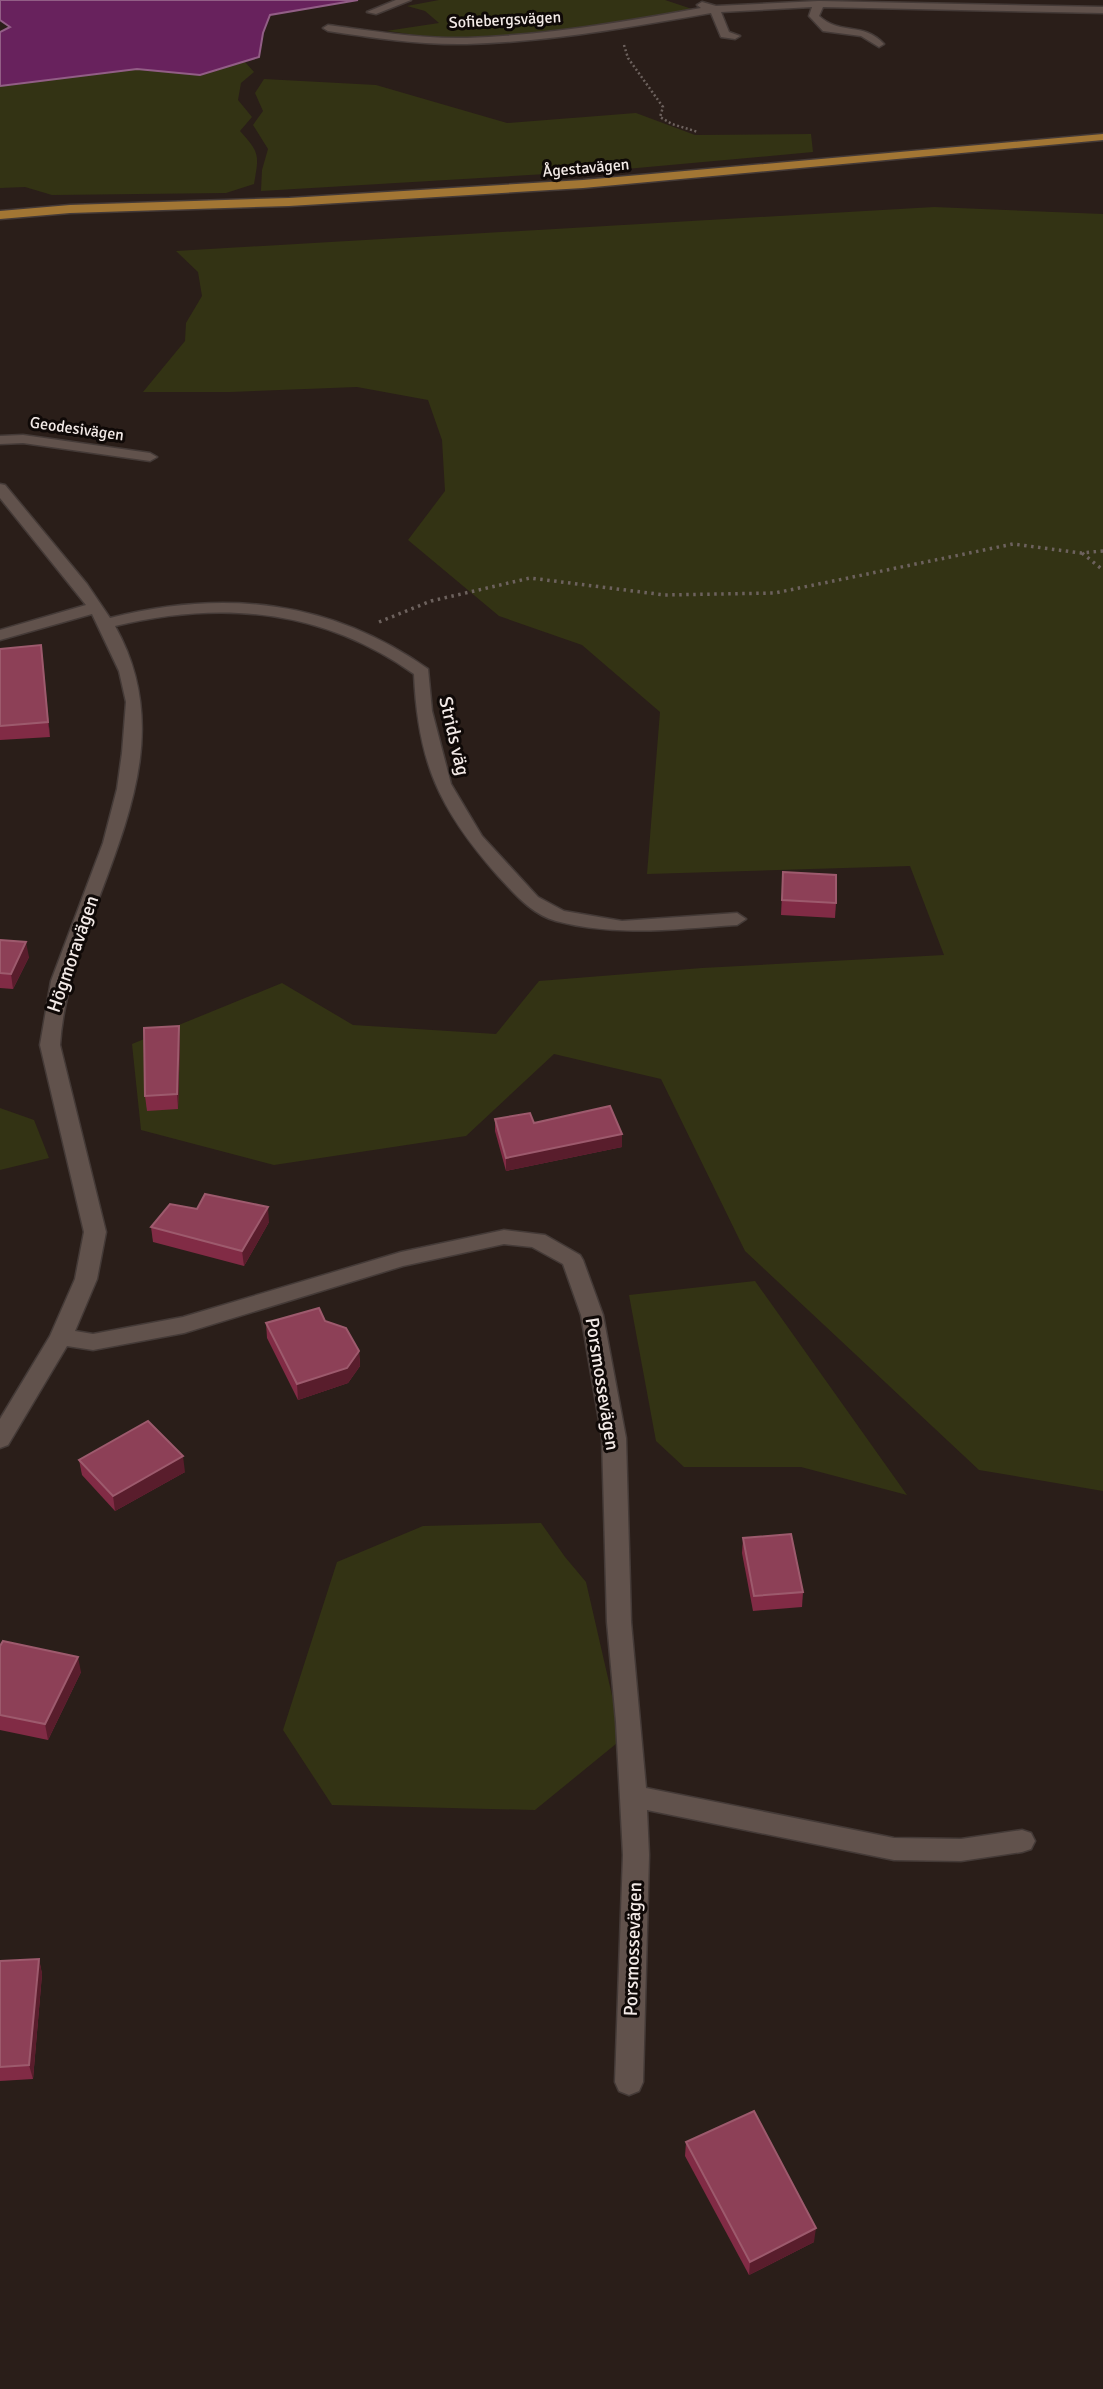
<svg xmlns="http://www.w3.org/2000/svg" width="1103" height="2389" font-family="Signika,sans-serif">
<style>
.green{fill:#333314}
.water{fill:#68225d;stroke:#925e86;stroke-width:2}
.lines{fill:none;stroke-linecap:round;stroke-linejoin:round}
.minor-casing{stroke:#443a37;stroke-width:3}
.major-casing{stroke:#443a37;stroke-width:3}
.path-far1{stroke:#6d625e;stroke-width:2.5;stroke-dasharray:2 2.5;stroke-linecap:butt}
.path{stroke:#6d625e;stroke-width:3.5;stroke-dasharray:2.5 4.5;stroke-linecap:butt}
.minor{fill:#61524c;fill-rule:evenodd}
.major{fill:#a27634;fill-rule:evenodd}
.wall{fill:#812b45}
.shaded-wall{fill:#591d2c}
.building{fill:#8d4057;stroke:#9d5a6d;stroke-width:2}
.labels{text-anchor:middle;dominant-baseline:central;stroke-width:6;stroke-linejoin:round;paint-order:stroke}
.far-street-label{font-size:16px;fill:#f3eae7;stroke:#0f0907}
.street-label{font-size:19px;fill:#f3eae7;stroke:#0f0907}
</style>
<rect width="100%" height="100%" fill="#2a1e19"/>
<g class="green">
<path d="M439 0H665L692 9C613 23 525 42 445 38 425 37 405 33 386 31L439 23 425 11 407 6Z"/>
<path d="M245 62 254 72 241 83 238 100 252 117 240 131C260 153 259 155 254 184L226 193 52 195 25 187 0 188V86L137 69 200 75Z"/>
<path d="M264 79 376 85 507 123 636 113 695 135 811 134 813 152 615 170 261 191 262 170 268 149 253 125 263 111 255 93Z"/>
<path d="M934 207 1103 214V1491L979 1470 745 1251 661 1079 554 1054 466 1136 274 1165 141 1130 132 1044 282 983 353 1025 496 1034 539 981 702 968 944 955 910 866 647 874 660 712 582 645 499 616 408 540 445 491 442 440 428 400 357 387 230 392H143L185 341 186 323 202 296 198 272 176 251Z"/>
<path d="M0 1108 34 1120 49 1158 0 1170Z"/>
<path d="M755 1281 907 1495 801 1467H684L656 1441 629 1295Z"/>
<path d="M541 1523 565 1557 586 1582 622 1739 535 1810 332 1805 283 1730 337 1562 423 1526Z"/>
</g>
<path class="water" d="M0 0H358L270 15 263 33 259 57 200 75 137 69 0 86V32L10 27 0 20Z"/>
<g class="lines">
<defs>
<g id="minor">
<path d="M396 0H411L376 14 367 12Z"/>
<path d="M819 1 1103 7V13L823 7 819 16C841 36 862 21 884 44L879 47 861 36 823 31 809 16 812 7 721 12 729 32 740 36 735 39 721 37 711 13C630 27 549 42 467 44 420 45 374 38 328 31L323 28 328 25C374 31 420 39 467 38 546 35 624 22 701 8L697 5 702 2 716 6Z"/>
<path d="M23 435 150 453 157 457 150 461 23 443 0 444V436Z"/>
<path d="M0 484 5 485 87 584 110 618C224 589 330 600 428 669L432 711 451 784 482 836 538 897 564 911 622 921 737 913 746 919 737 925C676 929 616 937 556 921 531 914 515 894 498 876 439 809 418 763 414 674 322 609 222 600 115 626 196 770 69 903 60 1045L106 1232 97 1279 75 1331 93 1334 183 1317 401 1252 504 1230 545 1235 580 1255 583 1260 603 1315 626 1438 631 1622 646 1788 894 1838 961 1839 1022 1830 1031 1833 1035 1841 1031 1849 1022 1852 961 1861 894 1860 647 1810 649 1855 643 2082 639 2091 629 2095 619 2091 615 2082 623 1855 616 1722 607 1622 602 1438 581 1315 563 1264 532 1247 504 1244 403 1266 184 1333 93 1350 67 1346 8 1445 0 1448V1419L50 1336 75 1279 84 1232 40 1045 51 981 103 843 117 789 122 753 126 702 119 671 92 614 0 640V630L86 605 0 498Z"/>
</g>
<path id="major" d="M1103 134V140L583 188 289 206 70 213 0 219V211L70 205 289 198 583 180Z"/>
</defs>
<use href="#minor" class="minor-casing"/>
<use href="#major" class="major-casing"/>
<path class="path-far1" d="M624 45 628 58 663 107 660 117 672 124 698 132"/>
<g class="path">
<path d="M1082 553 1103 570"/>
<path d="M379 622 431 601 530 578 665 595 775 593 1013 544 1081 553 1103 551"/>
</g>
<use href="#minor" class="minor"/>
<use href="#major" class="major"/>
</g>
<g class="wall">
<path d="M41 645 50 737 0 740V649Z"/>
<path d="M783 872 836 903 835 918 781 915Z"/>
<path d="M0 940 29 957 13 989 0 988Z"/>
<path d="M180 1041 178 1109 147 1111 145 1096Z"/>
<path d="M495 1119 534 1123 622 1147 506 1171 495 1131Z"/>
<path d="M269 1222 244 1266 153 1242 151 1227Z"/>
<path d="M325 1321 359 1351 360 1366 348 1383 298 1400 267 1338 266 1323Z"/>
<path d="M79 1460 185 1472 115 1511 82 1475Z"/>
<path d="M743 1538 803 1592 802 1607 753 1611 742 1553Z"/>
<path d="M0 1646 81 1672 48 1740 0 1730Z"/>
<path d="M39 1959 42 1974 33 2079 0 2081V1961Z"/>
<path d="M686 2142 814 2242 749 2275 685 2156Z"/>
</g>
<g class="shaded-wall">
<path d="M41 645 43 659 50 737 48 722Z"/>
<path d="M26 942 29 957 13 989 11 974Z"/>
<path d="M179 1026 180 1041 178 1109 177 1094Z"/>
<path d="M622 1134V1147L506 1171V1158Z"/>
<path d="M268 1207 269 1222 244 1266 242 1251Z"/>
<path d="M359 1351 360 1366 348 1383 298 1400 297 1384Z"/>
<path d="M183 1456 185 1472 115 1511 113 1496Z"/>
<path d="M78 1657 81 1672 48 1740 45 1724Z"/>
<path d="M39 1959 42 1974 33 2079 29 2065Z"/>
<path d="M816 2228 814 2242 749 2275 750 2262Z"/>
</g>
<g class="building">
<path d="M41 645 48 722 0 726V649Z"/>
<path d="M783 872 836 875V903L782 900Z"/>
<path d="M0 940 26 942 11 974 0 973Z"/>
<path d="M179 1026 177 1094 145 1096 144 1028Z"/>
<path d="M610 1106 622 1134 506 1158 495 1119 530 1113 534 1123Z"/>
<path d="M205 1194 268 1207 242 1251 151 1227 170 1204 197 1209Z"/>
<path d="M319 1308 325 1321 346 1328 359 1351 347 1368 297 1384 266 1323Z"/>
<path d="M148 1421 183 1456 113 1496 79 1460Z"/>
<path d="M791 1534 803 1592 754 1596 743 1538Z"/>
<path d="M3 1641 78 1657 45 1724 0 1715V1646Z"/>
<path d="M39 1959 29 2065 0 2067V1961Z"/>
<path d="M754 2111 816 2228 750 2262 686 2142Z"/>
</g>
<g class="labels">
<g class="far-street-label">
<text transform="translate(505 20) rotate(-3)">Sofiebergsvägen</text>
<text transform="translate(586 168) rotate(-5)">Ågestavägen</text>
<text transform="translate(77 429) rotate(8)">Geodesivägen</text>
</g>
<g class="street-label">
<text transform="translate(454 736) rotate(77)">Strids väg</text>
<text transform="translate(73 954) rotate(-71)">Högmoravägen</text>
<text transform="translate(602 1384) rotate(81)">Porsmossevägen</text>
<text transform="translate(633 1949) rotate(-88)">Porsmossevägen</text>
</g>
</g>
</svg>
